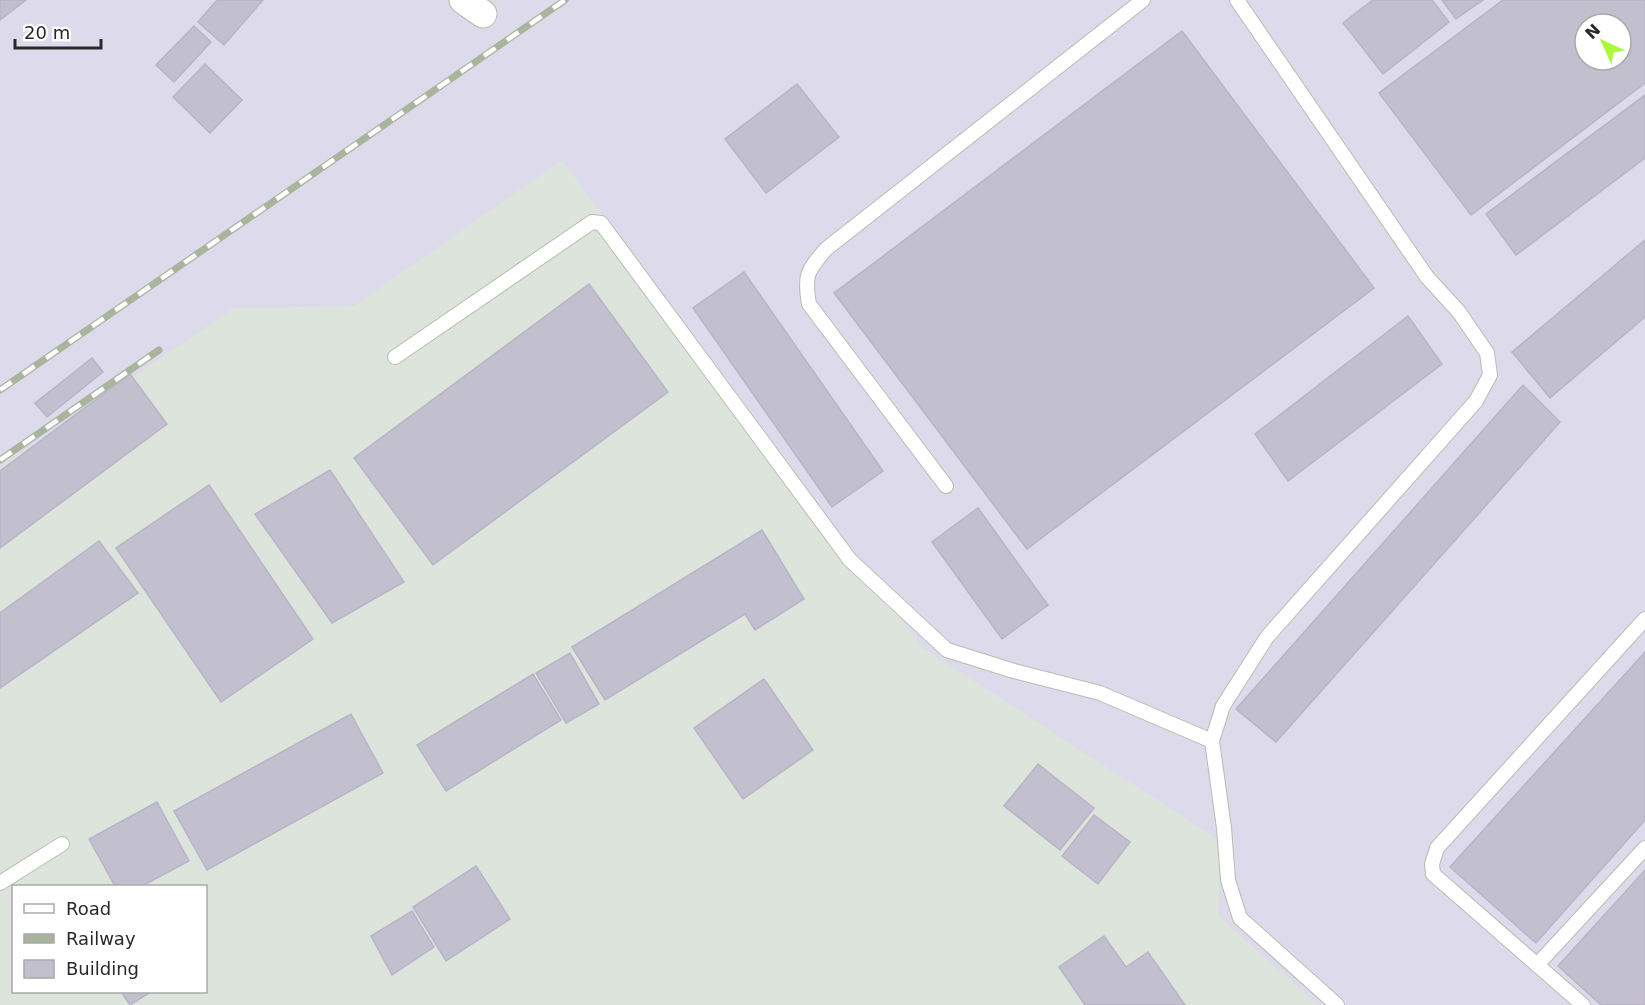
<svg xmlns="http://www.w3.org/2000/svg" width="1645" height="1005" font-family="'DejaVu Sans',sans-serif">
<style>
.industrial{fill:#dce4db;fill-rule:evenodd}
.building{fill:#c2bfce;stroke:#b9b4c7;stroke-width:1.5;fill-rule:evenodd}
.lines{fill:none;stroke-linecap:round;stroke-linejoin:round}
.service-casing{stroke:#b7bdaf;stroke-width:16}
.minor-casing{stroke:#b7bdaf;stroke-width:29}
.service{stroke:#fff;stroke-width:14}
.minor{stroke:#fff;stroke-width:27}
.rail-casing{stroke:#a9b49d;stroke-width:7}
.rail{stroke:#fff;stroke-width:4.5;stroke-dasharray:14;stroke-linecap:butt}
</style>
<rect width="100%" height="100%" fill="#dddaeb"/>
<path class="industrial" d="M562 160 923 648 1219 840V917L1319 1005H0V467L234 308 354 306ZM14 886H206V992H14Z"/>
<g class="building">
<path d="M0 0H26L0 20Z"/>
<path d="M217 0H263L224 45 198 22Z"/>
<path d="M1373 0H1432L1449 22 1383 74 1343 23Z"/>
<path d="M1442 0H1483L1456 19Z"/>
<path d="M1503 0H1645V83L1471 215 1379 93ZM1585 24H1621V60H1585Z"/>
<path d="M194 26 211 42 174 82 156 65Z"/>
<path d="M1182 31 1374 288 1027 549 834 293Z"/>
<path d="M205 64 242 100 210 133 173 97Z"/>
<path d="M797 84 839 137 766 193 725 139Z"/>
<path d="M1645 95V158L1516 255 1486 214Z"/>
<path d="M1645 240V317L1550 398 1512 352Z"/>
<path d="M744 272 883 471 832 507 693 308Z"/>
<path d="M589 284 668 392 433 565 354 458Z"/>
<path d="M1408 316 1442 364 1288 481 1255 434Z"/>
<path d="M92 358 103 372 47 417 35 403Z"/>
<path d="M130 374 167 424 0 548V471Z"/>
<path d="M1523 385 1560 422 1276 742 1236 709Z"/>
<path d="M330 470 404 582 332 623 255 514Z"/>
<path d="M209 485 313 639 221 702 116 548Z"/>
<path d="M978 508 1048 605 1002 639 932 542Z"/>
<path d="M762 530 804 599 755 630 745 614 605 700 572 647Z"/>
<path d="M99 541 138 593 0 688V613Z"/>
<path d="M1645 652V820L1536 943 1450 867Z"/>
<path d="M570 653 599 704 566 723 536 673Z"/>
<path d="M533 674 561 720 446 791 417 745Z"/>
<path d="M764 679 813 750 743 799 694 728Z"/>
<path d="M351 714 383 773 207 870 174 811Z"/>
<path d="M1038 764 1094 808 1060 850 1004 806Z"/>
<path d="M157 802 189 861 142 886H115L89 839Z"/>
<path d="M1094 815 1130 842 1098 884 1062 856Z"/>
<path d="M476 866 510 919 446 961 413 907Z"/>
<path d="M1645 870V1005H1601L1558 966Z"/>
<path d="M412 911 434 947 392 975 371 936Z"/>
<path d="M1104 936 1126 967 1148 952 1185 1005H1085L1059 967Z"/>
<path d="M121 992H147L149 993 130 1005Z"/>
</g>
<g class="lines">
<defs>
<g id="service">
<path d="M1237 0 1427 277 1459 312 1487 353 1490 375 1476 401 1267 637 1223 706 1212 741 1224 828 1228 880 1240 918 1337 1005"/>
<path d="M395 357 592 222 601 223 850 560 947 650 1014 671 1100 693 1212 741"/>
<path d="M946 486 809 304C804 275 807 271 826 249L1143 0"/>
<path d="M0 883 62 844"/>
<path d="M1537 965 1645 848"/>
<path d="M1583 1005 1433 874 1432 864 1437 848 1645 619"/>
</g>
<path id="minor" d="M463 0 483 14"/>
</defs>
<use href="#service" class="service-casing"/>
<use href="#minor" class="minor-casing"/>
<use href="#service" class="service"/>
<use href="#minor" class="minor"/>
<defs>
<g id="rail">
<path d="M0 390 565 0"/>
<path d="M0 460 159 350"/>
</g>
</defs>
<use href="#rail" class="rail-casing"/>
<use href="#rail" class="rail"/>
</g>
<rect x="12" y="885" width="195" height="108" fill="#ffffff" stroke="#a9a9a9" stroke-width="1.5"/>
<rect x="24" y="904" width="30" height="9" fill="#ffffff" stroke="#a9a9a9" stroke-width="1.5"/>
<text x="66" y="915" font-size="18" fill="#292929">Road</text>
<rect x="24" y="934" width="30" height="9" fill="#a9b49d" stroke="#a9a9a9" stroke-width="1.5"/>
<text x="66" y="945" font-size="18" fill="#292929">Railway</text>
<rect x="24" y="960" width="30" height="18" fill="#c2bfce" stroke="#a9a9a9" stroke-width="1.5"/>
<text x="66" y="975" font-size="18" fill="#292929">Building</text>
<g transform="translate(1603 42) rotate(315)"><circle r="28" fill="#ffffff" stroke="#a9a9a9" stroke-width="1.5"/>
<path d="M0-4.5L10 22L0 15L-10 22Z" fill="#a9fb38"/>
<text y="-9" font-size="16" font-weight="bold" text-anchor="middle" fill="#292929">N</text>
</g>
<path d="M15 39v9h86v-9" fill="none" stroke="#292929" stroke-width="3"/>
<text x="24" y="39" font-size="18" fill="#292929" stroke="#ffffff" stroke-width="4.5" paint-order="stroke">20 m</text>
</svg>
